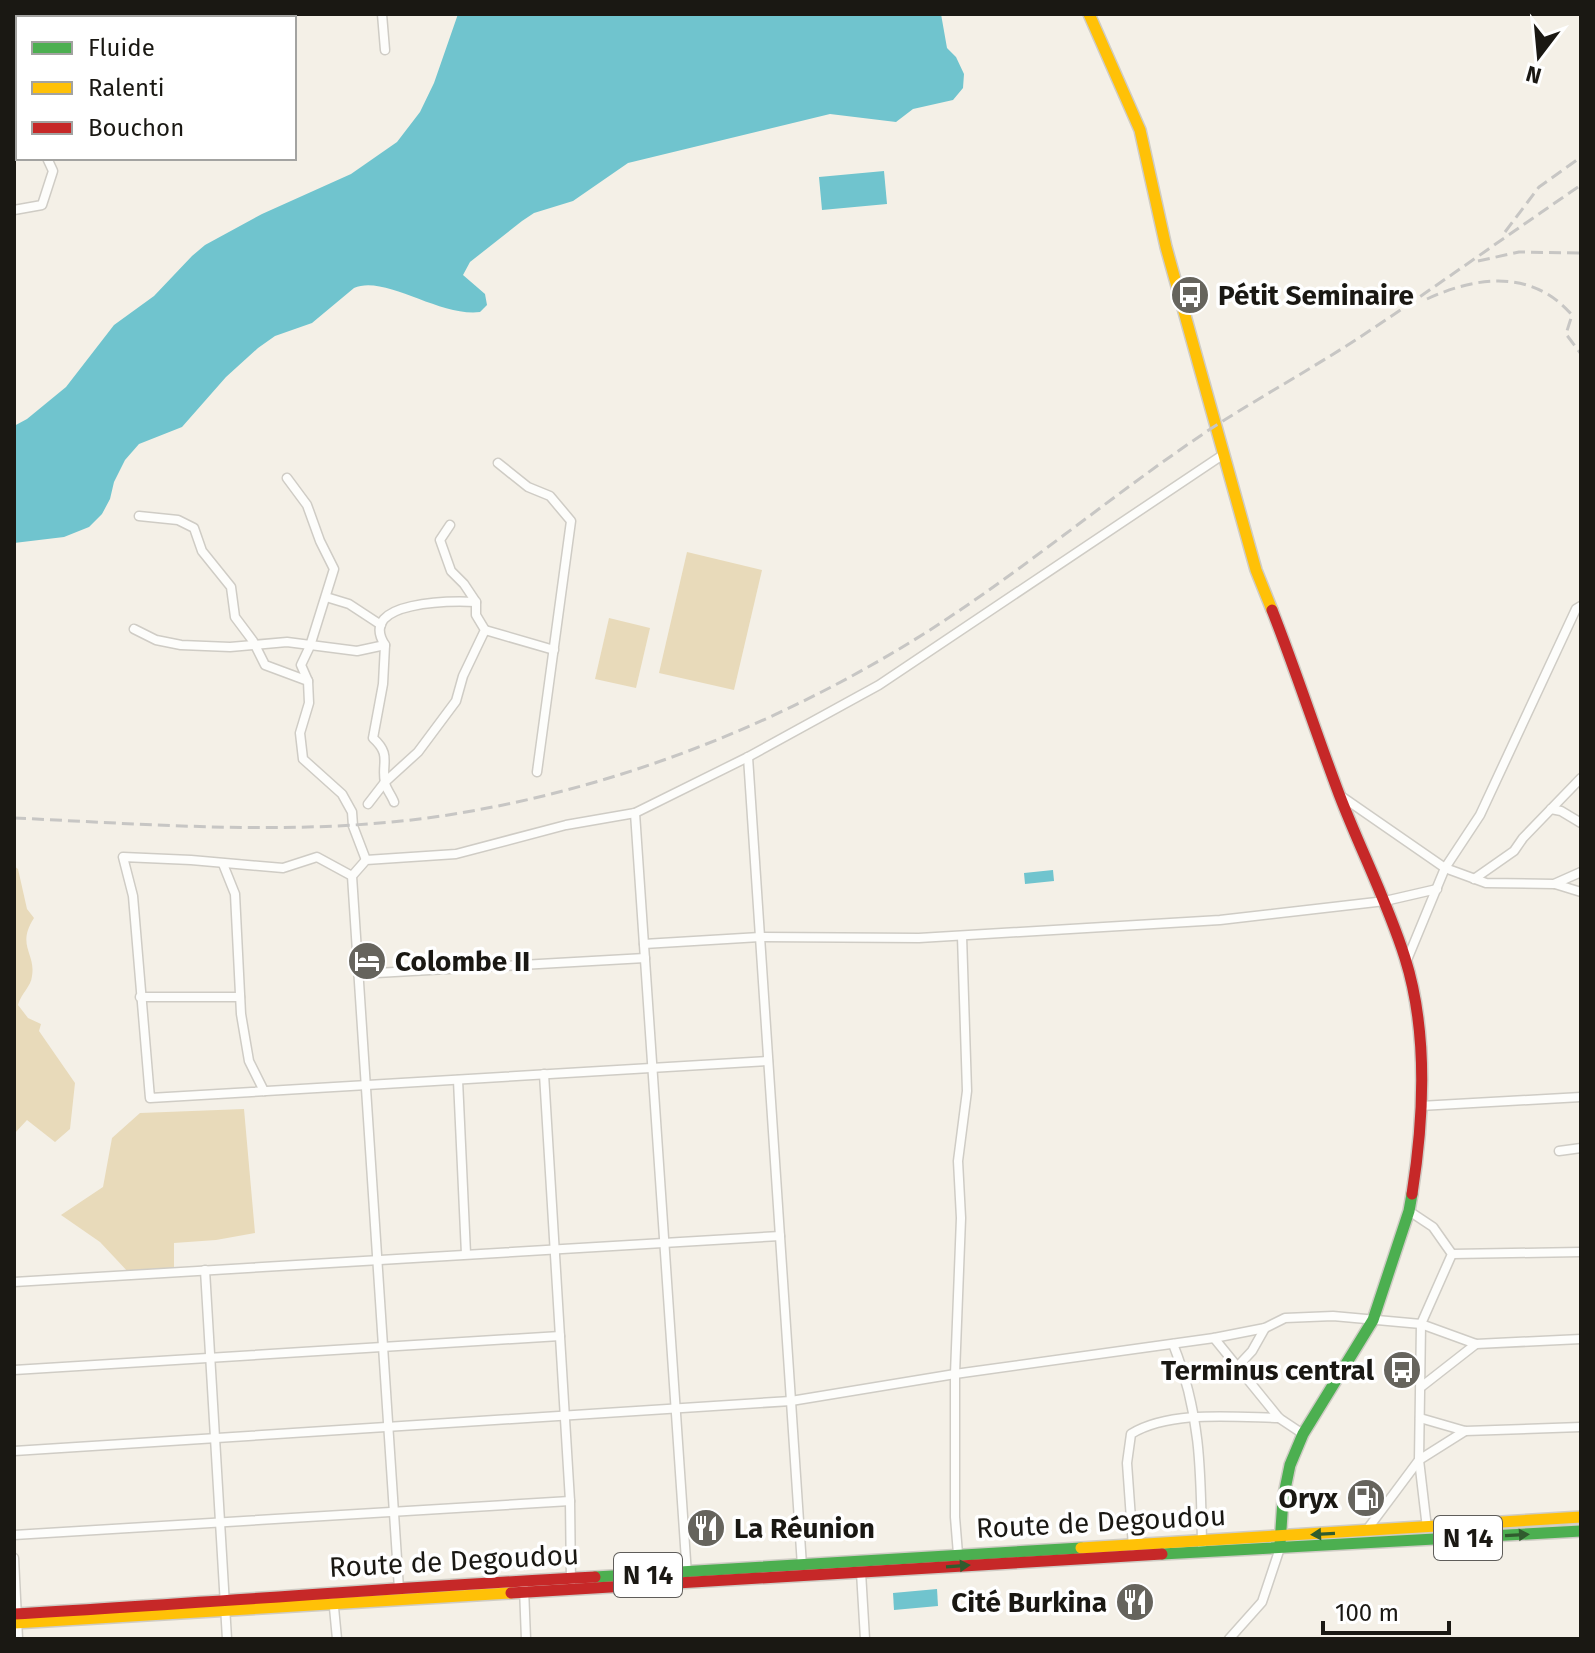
<svg xmlns="http://www.w3.org/2000/svg" width="1595" height="1653" font-family="'Fira Sans',sans-serif">
<style>
.green{fill:#e8daba}
.water{fill:#70c4ce}
.lines{fill:none;stroke-linecap:round;stroke-linejoin:round}
.street-casing{stroke:#cfccc5;stroke-width:11}
.fast-casing{stroke:#cfccc5;stroke-width:14}
.slow-casing{stroke:#cfccc5;stroke-width:14}
.jam-casing{stroke:#cfccc5;stroke-width:14}
.street{stroke:#fdfdfb;stroke-width:8}
.fast{stroke:#4caf50;stroke-width:11}
.slow{stroke:#ffc107;stroke-width:11}
.jam{stroke:#c62828;stroke-width:11}
.rail{stroke:#c7c6c4;stroke-width:3;stroke-dasharray:12 6;stroke-linecap:butt}
.oneway{fill:#305c2e}
.labels{text-anchor:middle;dominant-baseline:central;stroke-width:7;stroke-linejoin:round;paint-order:stroke}
.shield{fill:#fff;stroke:#5f5d5a;stroke-width:2}
.shield-label{font-size:26px;font-weight:bold;fill:#1a1813}
.poi-label{font-size:28px;font-weight:bold;fill:#1a1813;stroke:#fff;text-anchor:start}
.street-label{font-size:28px;fill:#1a1813;stroke:#fff}
</style>
<rect width="100%" height="100%" fill="#f4f0e7"/>
<g class="green">
<path d="M687 552 762 570 734 690 659 673Z"/>
<path d="M609 618 650 628 636 688 595 679Z"/>
<path d="M14 866 18 869 27 909 34 918C16 946 36 953 32 976 31 987 21 993 18 1005L28 1018 41 1024 39 1031 75 1083 70 1129 55 1142 27 1120 14 1134Z"/>
<path d="M244 1109 255 1233 216 1240 174 1243V1272L130 1274 100 1242 61 1215 103 1187 112 1138 140 1113Z"/>
</g>
<g class="water">
<path d="M458 14H941L947 48 956 57 964 74 963 88 953 100 913 109 896 122 830 114 628 163 573 201 534 213 522 221 470 262 463 275 485 294 487 305 480 312C439 317 384 274 354 288L312 323 275 336 258 348 226 377 182 427 139 444 125 460 114 482 110 499 102 514 89 527 64 537 14 543V426L27 419 66 387 114 325 154 296 192 256 205 245 262 214 351 174 397 142 420 112 434 83Z"/>
<path d="M884 171 887 204 822 210 819 177Z"/>
<path d="M1053 870 1054 881 1025 884 1024 873Z"/>
<path d="M937 1589 938 1606 894 1610 893 1593Z"/>
</g>
<g class="lines">
<defs>
<g id="street">
<path d="M123 14 133 18"/>
<path d="M382 14 385 50"/>
<path d="M22 18V14"/>
<path d="M44 18 50 14"/>
<path d="M166 18 198 14"/>
<path d="M14 60 18 63"/>
<path d="M14 210 42 205 53 171 47 158"/>
<path d="M498 463 528 487 550 496 571 521 537 772"/>
<path d="M287 478 307 505 320 541 334 569 310 646 301 665 308 681"/>
<path d="M139 516 178 520 194 528 202 551 231 587 235 617 253 641 265 665 308 681 309 703 300 733 303 759 342 794 352 812 353 826 366 860"/>
<path d="M326 597 349 604 381 625"/>
<path d="M134 629 156 640 181 645 230 647 287 642 357 651 385 645"/>
<path d="M485 630 554 650"/>
<path d="M748 757 802 1566"/>
<path d="M1341 796 1445 868 1486 883 1554 884 1581 872"/>
<path d="M394 802C392 796 386 789 385 783 381 763 392 755 373 738L383 684 385 645C356 600 454 601 476 602"/>
<path d="M368 804 385 782 418 752 456 701 463 676 485 630 476 615V602L464 584 451 571 440 540 450 525"/>
<path d="M1551 809 1561 811 1581 823"/>
<path d="M635 813 687 1575"/>
<path d="M223 864 235 894 241 1014 249 1061 264 1091"/>
<path d="M352 876 317 857 283 868 191 860 123 857 133 896 150 1098 768 1061"/>
<path d="M1474 879 1514 851 1523 838 1581 778"/>
<path d="M1555 884 1581 892"/>
<path d="M644 944 760 937 919 938 1220 920 1385 901 1437 889"/>
<path d="M1407 960 1445 868 1480 815 1576 609 1581 606"/>
<path d="M359 974 645 958"/>
<path d="M140 997H240"/>
<path d="M544 1074 570 1501 571 1583"/>
<path d="M458 1080 466 1254"/>
<path d="M1420 1106 1581 1097"/>
<path d="M1559 1151 1581 1148"/>
<path d="M1452 1254 1581 1252"/>
<path d="M205 1270 227 1639"/>
<path d="M14 1282 780 1236"/>
<path d="M1214 1338 1279 1418 1303 1434"/>
<path d="M1173 1344C1201 1413 1201 1473 1202 1547"/>
<path d="M1238 1366 1252 1351 1265 1328"/>
<path d="M14 1370 560 1336"/>
<path d="M1421 1387 1476 1344"/>
<path d="M1420 1418 1465 1431 1581 1427"/>
<path d="M14 1451 791 1401 955 1374 1214 1338 1265 1328 1285 1318 1333 1316 1421 1324 1476 1344 1581 1339"/>
<path d="M1427 1528 1419 1460 1465 1431"/>
<path d="M1366 1531 1419 1460 1421 1324 1452 1254 1433 1227 1409 1211"/>
<path d="M14 1535 570 1501"/>
<path d="M1133 1547 1127 1463 1131 1434C1170 1410 1235 1417 1279 1418"/>
<path d="M958 1554 955 1517V1374L961 1218 958 1161 967 1091 962 936"/>
<path d="M14 1558 18 1639"/>
<path d="M861 1572 865 1639"/>
<path d="M524 1588 526 1639"/>
<path d="M399 1589 352 876 366 860 456 854 566 825 635 813 748 757 879 685 1224 454"/>
<path d="M333 1597 337 1639"/>
<path d="M1229 1639 1262 1602 1280 1548"/>
</g>
<g id="fast">
<path d="M1280 1544 1283 1499 1290 1465 1303 1434 1373 1320 1409 1211 1412 1194"/>
<path d="M1162 1554 1581 1531"/>
<path d="M595 1577 1081 1548"/>
</g>
<g id="slow">
<path d="M1089 14 1140 130 1166 247 1256 570 1272 610"/>
<path d="M1081 1548 1581 1517"/>
<path d="M14 1623 511 1593"/>
</g>
<g id="jam">
<path d="M1272 610C1296 671 1316 733 1339 794 1360 849 1387 901 1405 958 1428 1031 1424 1118 1412 1194"/>
<path d="M511 1593 1162 1554"/>
<path d="M14 1614C208 1603 401 1587 595 1577"/>
</g>
</defs>
<use href="#street" class="street-casing"/>
<use href="#fast" class="fast-casing"/>
<use href="#slow" class="slow-casing"/>
<use href="#jam" class="jam-casing"/>
<use href="#street" class="street"/>
<use href="#fast" class="fast"/>
<use href="#slow" class="slow"/>
<use href="#jam" class="jam"/>
<g class="rail">
<path d="M1505 232 1539 187 1581 157"/>
<path d="M1478 261 1519 252 1581 253"/>
<path d="M1427 299C1477 276 1532 269 1572 315L1566 334 1581 354"/>
<path d="M14 818C169 825 324 839 477 810 637 781 793 717 930 630 1028 567 1118 490 1215 426 1262 396 1311 369 1357 339 1433 289 1506 236 1581 185"/>
</g>
</g>
<defs><path id="oneway-solid" d="M-6-.8H1V-3.2L6.5 0L1 3.2V.8H-6Z" transform="scale(2)"/></defs>
<g class="oneway">
<use href="#oneway-solid" transform="translate(1323 1534) rotate(177)"/>
<use href="#oneway-solid" transform="translate(1517 1535) rotate(-3)"/>
<use href="#oneway-solid" transform="translate(958 1566) rotate(-4)"/>
</g>
<defs>
<symbol id="bus-disc" viewBox="-11 -11 22 22"><circle r="9.5" fill="#66645d" stroke="#fff"/><path d="M-5-6H5V4H4V6H2V4H-2V6H-4V4H-5ZM-3.5-4V0h7V-4ZM-3.5 1.2v1.5H-2V1.2ZM2 1.2v1.5H3.5V1.2Z" fill="#fff"/></symbol>
<symbol id="hotel-disc" viewBox="-11 -11 22 22"><circle r="9.5" fill="#66645d" stroke="#fff"/><path d="M-6-4.5h1.5V1H6V5H4.5V3h-9V5H-6ZM-4 0a1.8 1.8 0 1 1 3.6 0ZM.5 0V-2.5h3Q6-2.5 6 0Z" fill="#fff"/></symbol>
<symbol id="fuel-disc" viewBox="-11 -11 22 22"><circle r="9.5" fill="#66645d" stroke="#fff"/><path d="M-5.5-6h7V0h2V4h1.3V-2.5L3-4.5l.8-.8L6-3V5H2.5V1h-1V6h-7ZM-4.2-4.7v3.2H.2V-4.7Z" fill="#fff"/></symbol>
<symbol id="restaurant-disc" viewBox="-11 -11 22 22"><circle r="9.5" fill="#66645d" stroke="#fff"/><path d="M-5-6h1v4h1v-4h1v4h1v-4h1v5L-1.5 .5V6h-2V.5L-5-1ZM5-6V6H3V1.5H1.5Q1.5-4 5-6Z" fill="#fff"/></symbol>
</defs>
<g fill-rule="evenodd">
<use href="#bus-disc" x="1168" y="273" width="44" height="44"/>
<use href="#hotel-disc" x="345" y="939" width="44" height="44"/>
<use href="#bus-disc" x="1380" y="1348" width="44" height="44"/>
<use href="#fuel-disc" x="1344" y="1476" width="44" height="44"/>
<use href="#restaurant-disc" x="684" y="1506" width="44" height="44"/>
<use href="#restaurant-disc" x="1113" y="1580" width="44" height="44"/>
</g>
<g class="labels">
<g class="shield">
<rect x="1434" y="1516" width="68" height="44" rx="6"/>
<rect x="614" y="1553" width="68" height="44" rx="6"/>
</g>
<g class="shield-label">
<text x="1468" y="1538">N 14</text>
<text x="648" y="1575">N 14</text>
</g>
<g class="poi-label">
<text x="1218" y="295">Pétit Seminaire</text>
<text x="395" y="961">Colombe II</text>
<text x="1374" y="1370" text-anchor="end">Terminus central</text>
<text x="1338" y="1498" text-anchor="end">Oryx</text>
<text x="734" y="1528">La Réunion</text>
<text x="1107" y="1602" text-anchor="end">Cité Burkina</text>
</g>
<g class="street-label">
<text transform="translate(1101 1522) rotate(-3)">Route de Degoudou</text>
<text transform="translate(454 1561) rotate(-3)">Route de Degoudou</text>
</g>
</g>
<rect width="1595" height="1653" fill="none" stroke="#1a1813" stroke-width="32"/>
<rect x="16" y="16" width="280" height="144" fill="#ffffff" stroke="#a3a3a1" stroke-width="2"/>
<rect x="32" y="42" width="40" height="12" fill="#4caf50" stroke="#a3a3a1" stroke-width="2"/>
<text x="88" y="56" font-size="24" fill="#1a1813">Fluide</text>
<rect x="32" y="82" width="40" height="12" fill="#ffc107" stroke="#a3a3a1" stroke-width="2"/>
<text x="88" y="96" font-size="24" fill="#1a1813">Ralenti</text>
<rect x="32" y="122" width="40" height="12" fill="#c62828" stroke="#a3a3a1" stroke-width="2"/>
<text x="88" y="136" font-size="24" fill="#1a1813">Bouchon</text>
<g transform="translate(1539 56) rotate(196)" stroke="#ffffff" stroke-width="6" paint-order="stroke">
<path d="M0-6L14 30L0 20L-14 30Z" fill="#1a1813"/>
<text y="-12" font-size="22" font-weight="bold" text-anchor="middle" fill="#1a1813">N</text>
</g>
<path d="M1323 1621v12h126v-12" fill="none" stroke="#1a1813" stroke-width="4"/>
<text x="1335" y="1621" font-size="24" fill="#1a1813" stroke="#ffffff" stroke-width="6" paint-order="stroke">100 m</text>
</svg>
